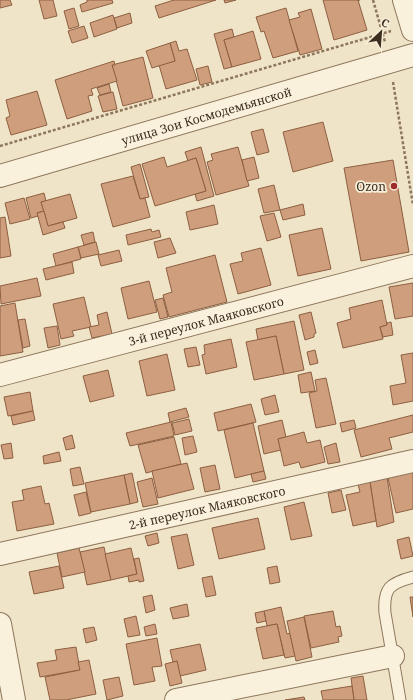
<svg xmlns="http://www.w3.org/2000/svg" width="413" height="700" font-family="'Noto Serif',serif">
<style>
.building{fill:#cf9f7d;stroke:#8d5f41}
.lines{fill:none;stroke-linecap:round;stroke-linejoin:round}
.service-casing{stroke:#8d765c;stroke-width:13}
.minor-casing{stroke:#8d765c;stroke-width:24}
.path{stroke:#8d765c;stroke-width:2.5;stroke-dasharray:3 2;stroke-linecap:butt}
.service{stroke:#faf1dc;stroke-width:11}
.minor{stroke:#faf1dc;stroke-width:22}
.poi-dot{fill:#9e2a2b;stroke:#f7eed8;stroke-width:1.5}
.labels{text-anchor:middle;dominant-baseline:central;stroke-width:3.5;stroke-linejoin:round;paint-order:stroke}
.street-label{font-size:12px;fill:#3d2e20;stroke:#f7eed8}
.poi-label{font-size:12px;fill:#3d2e20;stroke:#f7eed8;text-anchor:end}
</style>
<rect width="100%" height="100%" fill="#f0e4c8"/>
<g class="building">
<path d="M0 0H10L12 5 0 8Z"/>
<path d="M39 0H53L57 16 44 19Z"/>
<path d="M87 0H112L113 3 82 12 80 5 87 2Z"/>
<path d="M174 0H216L159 18 155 6Z"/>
<path d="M224 0H236L225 3Z"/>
<path d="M323 0H360H358L367 30 334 40Z"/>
<path d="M74 8 79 26 69 29 64 11Z"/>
<path d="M286 8 298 51 273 58 264 31 261 32 256 17Z"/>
<path d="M311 9 322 49 300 55 289 20 300 17 298 13Z"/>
<path d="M130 13 132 23 117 28 114 18Z"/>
<path d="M113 15 117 29 94 37 90 23Z"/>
<path d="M84 26 88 38 72 43 68 31Z"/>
<path d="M232 29 234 37 224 40 232 67 224 69 214 34Z"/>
<path d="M253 31 261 59 232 67 224 40Z"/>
<path d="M176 41 179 51 187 49 197 80 166 89 159 65 175 61 170 43Z"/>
<path d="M170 43 175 61 152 68 146 51Z"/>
<path d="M143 57 153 98 123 106 112 65Z"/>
<path d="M114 61 115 65H112L117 81 91 89 93 95 88 96 92 111 67 119 55 80Z"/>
<path d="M208 66 212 82 200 85 196 69Z"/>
<path d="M109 84 111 92 100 95 97 88Z"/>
<path d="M37 91 47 125 11 135 6 118 10 116 6 100Z"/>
<path d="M113 92 117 109 103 112 98 96Z"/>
<path d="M323 122 333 161 293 172 283 132Z"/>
<path d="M263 129 269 152 257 155 251 132Z"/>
<path d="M201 147 214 196 197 201 195 194 206 191 196 158 188 161 185 152Z"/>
<path d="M238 147 249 186 216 195 207 162 213 160 211 154Z"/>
<path d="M164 157 167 167 196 158 206 191 155 206 142 164Z"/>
<path d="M254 157 259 178 247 181 242 160Z"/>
<path d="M393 160 409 252 361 261 344 168Z"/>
<path d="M140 164 149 197 140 199 131 167Z"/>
<path d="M133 176 140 199 145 198 150 217 113 227 101 184Z"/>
<path d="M274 185 280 210 264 213 258 189Z"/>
<path d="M44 193 46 201 41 202 44 211 37 213 38 216 31 218 26 198Z"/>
<path d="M70 194 77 218 48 226 41 202Z"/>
<path d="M24 198 30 219 10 224 5 203Z"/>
<path d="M303 204 305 215 283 220 280 210Z"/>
<path d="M214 205 218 224 190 230 186 212Z"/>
<path d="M44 211 48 226 63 222 65 228 43 235 37 213Z"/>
<path d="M274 213 281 237 267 241 260 216Z"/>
<path d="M5 217 11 256 0 258V218Z"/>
<path d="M322 228 331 269 298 276 289 235Z"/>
<path d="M151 229 152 232 159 230 161 237 128 245 126 235Z"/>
<path d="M93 232 95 242 84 245 81 235Z"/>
<path d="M170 238 176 253 158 258 154 242Z"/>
<path d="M96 242 99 254 81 258 78 247Z"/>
<path d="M78 247 81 259 56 266 53 254Z"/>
<path d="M261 248 271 285 238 294 230 264 243 261 241 253Z"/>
<path d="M119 250 122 261 101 266 98 255Z"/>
<path d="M215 255 227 302 169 317 163 295 172 292 166 268Z"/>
<path d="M72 262 74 273 46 280 43 269Z"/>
<path d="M37 278 41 296 1 304 0 286Z"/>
<path d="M149 281 157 312 128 319 121 288Z"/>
<path d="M413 283V316L395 319 389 287Z"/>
<path d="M84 297 91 327 72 331 74 336 61 339 53 304Z"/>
<path d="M163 298 168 317 160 319 155 300Z"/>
<path d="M382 300 387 325 380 327 383 339 343 348 337 323 351 319 349 308Z"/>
<path d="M15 303 23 352 0 356V306Z"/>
<path d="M107 312 112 334 92 338 89 327 99 325 97 315Z"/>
<path d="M311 312 316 333 314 334V337L305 340 299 315Z"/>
<path d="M25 319 30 346 23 348 18 320Z"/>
<path d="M294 321 304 370 284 374 276 336 258 340 256 329Z"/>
<path d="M391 322 393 335 383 337 380 327 387 325V323Z"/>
<path d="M57 326 60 345 48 348 44 328Z"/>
<path d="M276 336 284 374 254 380 246 342Z"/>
<path d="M231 339 237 367 206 374 202 355 205 354 204 345Z"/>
<path d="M196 347 200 365 188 367 184 349Z"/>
<path d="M315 350 318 363 310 365 307 352Z"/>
<path d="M413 353V401L393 405 390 386 406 383 401 355Z"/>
<path d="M167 354 175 390 147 396 139 361Z"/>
<path d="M108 370 114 396 90 402 83 376Z"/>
<path d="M311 372 315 391 301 393 298 375Z"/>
<path d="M326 378 336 424 316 428 309 393 317 391 315 380Z"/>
<path d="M30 392 33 411 8 416 4 397Z"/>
<path d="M275 395 279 412 265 415 261 399Z"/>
<path d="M251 404 256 422 218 431 214 413Z"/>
<path d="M186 408 189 417 170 422 168 413Z"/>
<path d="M33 411 35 420 13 425 11 416Z"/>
<path d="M413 415V432L389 438 392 449 361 457 354 430Z"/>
<path d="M189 419 192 431 175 435 172 423Z"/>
<path d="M282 420 286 437 278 439 281 450 264 454 258 426Z"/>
<path d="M354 420 356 428 342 432 340 423Z"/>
<path d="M171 422 174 436 130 446 126 433Z"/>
<path d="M253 423 264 471 235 478 224 430Z"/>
<path d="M304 432 307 443 320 440 325 462 301 468 299 462 284 466 278 439Z"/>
<path d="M72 435 75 448 66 450 63 438Z"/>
<path d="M193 436 197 452 185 455 182 438Z"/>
<path d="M174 437 181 464 146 473 138 445Z"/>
<path d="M11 443 13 458 4 459 1 445Z"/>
<path d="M336 443 340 462 328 464 324 447Z"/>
<path d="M59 452 61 461 44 464 43 456Z"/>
<path d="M187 463 194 489 158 498 152 471Z"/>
<path d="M215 465 220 489 205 492 200 468Z"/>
<path d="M80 467 84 484 73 486 70 469Z"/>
<path d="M264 471 266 479 253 482 251 474Z"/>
<path d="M413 472V509L396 513 388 478Z"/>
<path d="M132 473 138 502 130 504 124 475Z"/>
<path d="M124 475 130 504 91 512 85 483Z"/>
<path d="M387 477 394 522 377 527 370 482Z"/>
<path d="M152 478 158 504 143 507 137 482Z"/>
<path d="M370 482 376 521 353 526 346 495 360 492 358 484Z"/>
<path d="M41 486 45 504 49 503 54 524 17 531 12 502 24 500 22 490Z"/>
<path d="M341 490 346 510 332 513 328 493Z"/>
<path d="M86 492 91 513 79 516 74 495Z"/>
<path d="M304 502 312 536 291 540 284 507Z"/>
<path d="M258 518 265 549 219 559 212 528Z"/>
<path d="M157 533 159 543 148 546 145 536Z"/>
<path d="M187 534 194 565 178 569 171 537Z"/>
<path d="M409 537 413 556 401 559 397 540Z"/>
<path d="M104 547 111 580 87 585 80 552Z"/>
<path d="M79 548 85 572 62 577 57 553Z"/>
<path d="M131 548 137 574 111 580 105 554Z"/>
<path d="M139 558 144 581 139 582V580L129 582 128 576 137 574 134 559Z"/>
<path d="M59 566 64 588 34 594 29 572Z"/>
<path d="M277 566 280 582 270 584 267 568Z"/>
<path d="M212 576 216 595 206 597 202 578Z"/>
<path d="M152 595 155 610 146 613 143 597Z"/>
<path d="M410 597H413V617Z"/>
<path d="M187 604 189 616 173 619 170 608Z"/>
<path d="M281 607 287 634 290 633 295 656 285 658 277 624 267 626 264 611Z"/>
<path d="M264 611 266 621 257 623 255 613Z"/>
<path d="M333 611 336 627 340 626 342 636 338 637 339 642 311 648 304 616Z"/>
<path d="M136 616 140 635 128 637 124 619Z"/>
<path d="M304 617 312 657 296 661 287 621Z"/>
<path d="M155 624 157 634 146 636 144 627Z"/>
<path d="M277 624 284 655 263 659 256 628Z"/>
<path d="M94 627 97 640 86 643 83 629Z"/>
<path d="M157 638 162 666 152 667 155 681 134 685 126 644Z"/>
<path d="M200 644 206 670 180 676 177 661 173 662 170 650Z"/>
<path d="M76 647 80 670 40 677 37 663 57 660 55 650Z"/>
<path d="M89 660 96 694 66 700H50L45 677 80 670 78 662Z"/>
<path d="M177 661 182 683 170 686 165 664Z"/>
<path d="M363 676 367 700H354L351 678Z"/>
<path d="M119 677 123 696 107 700 103 680Z"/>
<path d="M352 686 354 700H323L321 691Z"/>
<path d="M304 697 305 700H285Z"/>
</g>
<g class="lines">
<defs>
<path id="service" d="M400 700 385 613C383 588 390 583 413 577"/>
<g id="minor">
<path d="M404 0 413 30"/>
<path id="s1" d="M0 176 413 55"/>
<path id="s2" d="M0 375 413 266"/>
<path id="s3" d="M0 554 413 461"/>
<path d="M0 624 14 700"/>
<path d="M176 700 393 656"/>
</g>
</defs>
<use href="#service" class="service-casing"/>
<use href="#minor" class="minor-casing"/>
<g class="path">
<path d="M373 0 385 42"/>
<path d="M393 82 413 205"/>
<path d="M0 146 391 31"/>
</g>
<use href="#service" class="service"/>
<use href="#minor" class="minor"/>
</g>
<circle class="poi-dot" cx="394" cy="186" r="4"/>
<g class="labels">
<g class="street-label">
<text stroke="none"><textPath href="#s1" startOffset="215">улица Зои Космодемьянской</textPath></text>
<text stroke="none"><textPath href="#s2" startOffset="213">3-й переулок Маяковского</textPath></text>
<text stroke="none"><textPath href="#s3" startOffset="212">2-й переулок Маяковского</textPath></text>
</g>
<g class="poi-label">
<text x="386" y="186">Ozon</text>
</g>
</g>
<g transform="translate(381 32) rotate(26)" stroke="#f7eed8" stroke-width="3" paint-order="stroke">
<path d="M0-3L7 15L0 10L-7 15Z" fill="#3d2e20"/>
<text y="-6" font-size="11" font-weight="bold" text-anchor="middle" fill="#3d2e20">С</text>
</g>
</svg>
